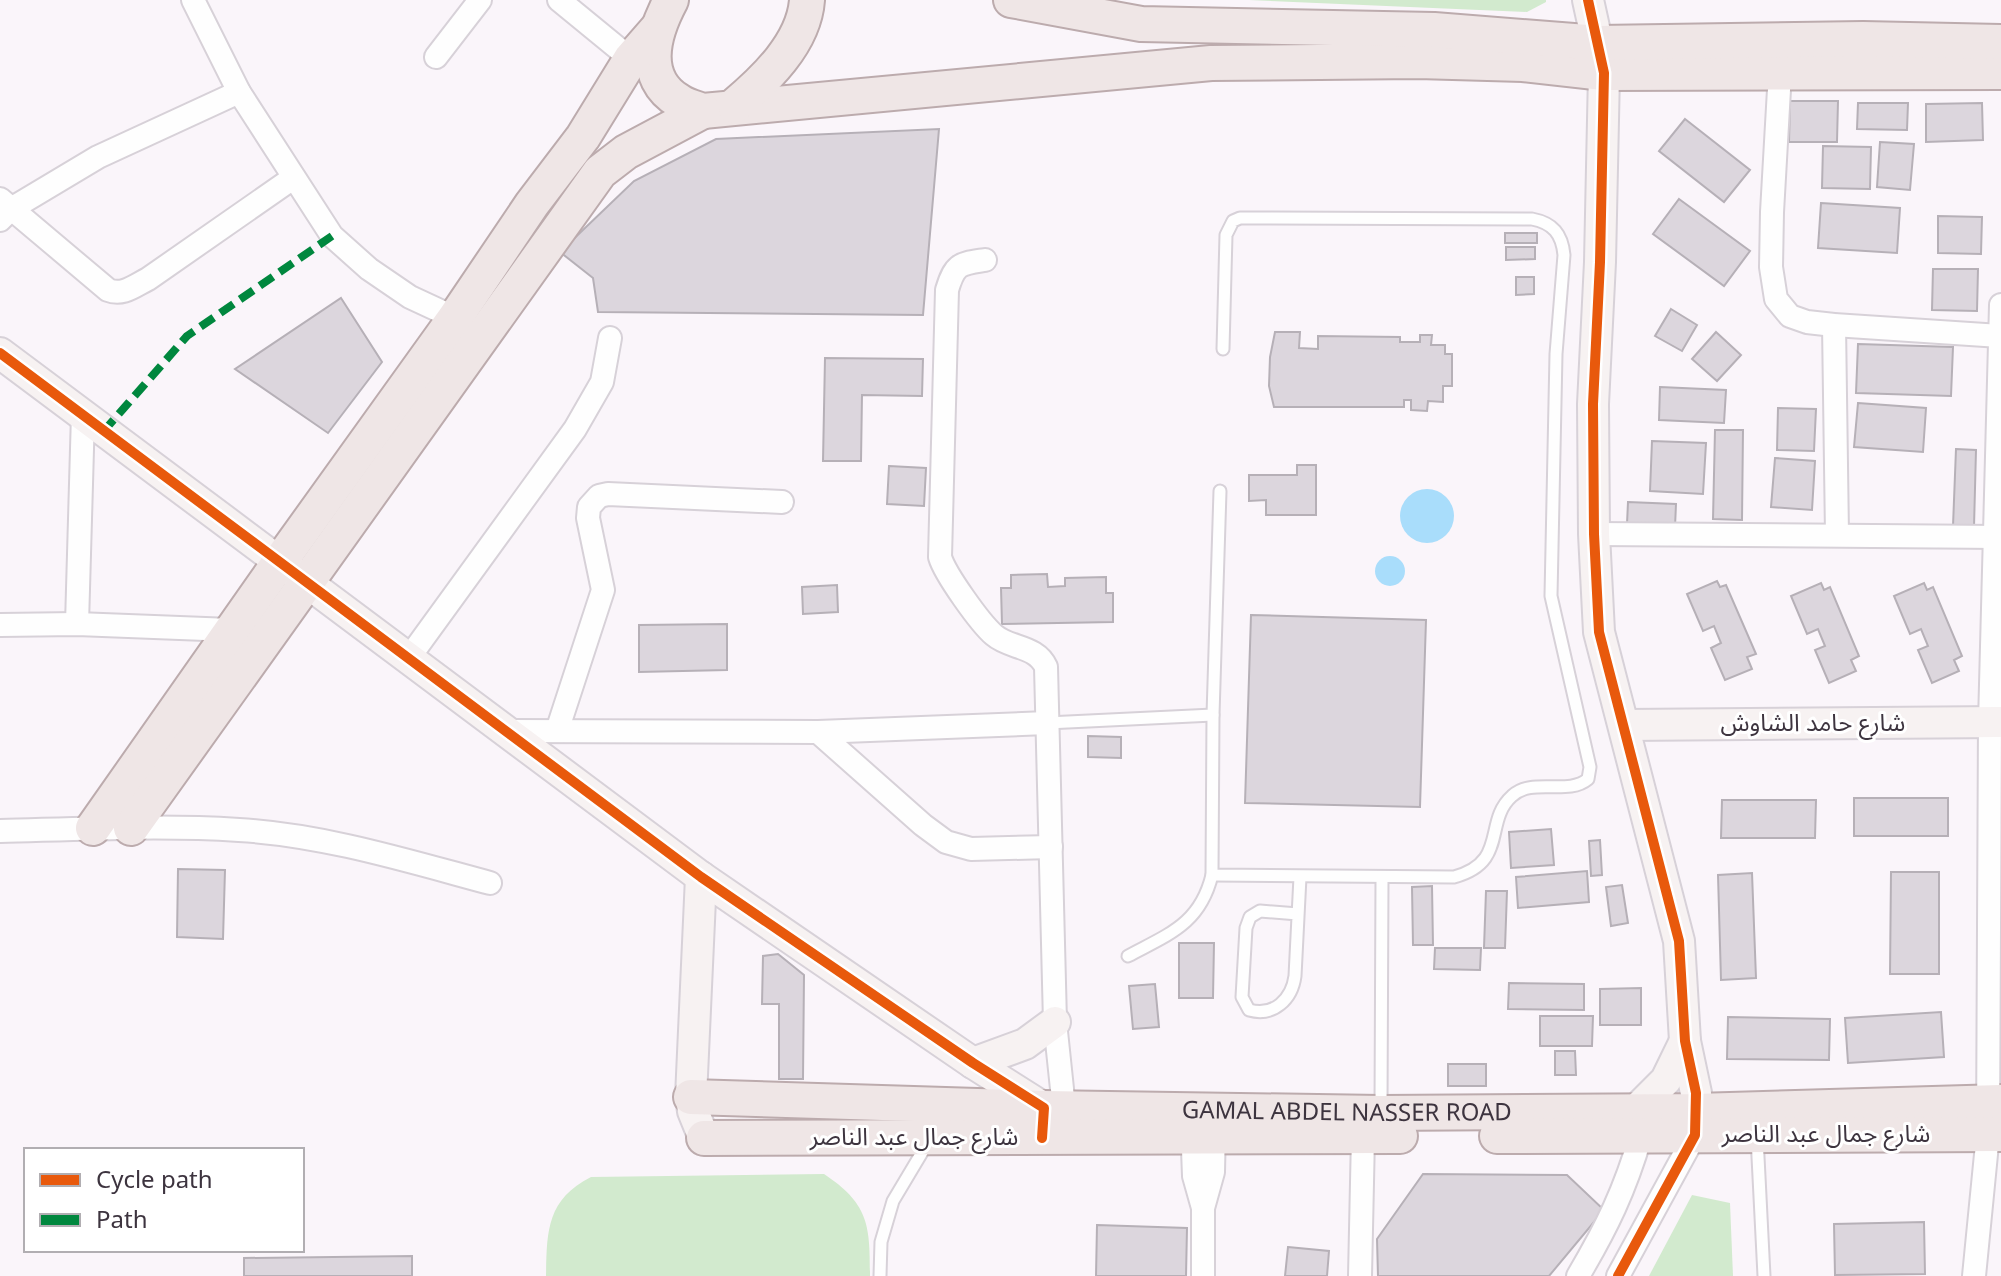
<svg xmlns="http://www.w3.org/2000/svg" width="2001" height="1276" font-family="Georgia,'Noto Sans Arabic',serif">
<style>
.green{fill:#d2eace}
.water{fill:#a9ddfb}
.building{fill:#dcd6dd;stroke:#b6b0b7;stroke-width:2}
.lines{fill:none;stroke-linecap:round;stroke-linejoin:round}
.lane-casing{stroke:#d7d1d8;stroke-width:15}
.street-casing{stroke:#d7d1d8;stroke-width:26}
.secondary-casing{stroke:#d7d1d8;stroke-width:34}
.primary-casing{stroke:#bcabad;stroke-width:38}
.lane{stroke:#fefefe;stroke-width:11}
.street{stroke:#fefefe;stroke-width:22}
.secondary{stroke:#f7f2f2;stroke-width:30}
.primary{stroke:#efe6e6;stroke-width:34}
.quiet{stroke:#00873e;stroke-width:8;stroke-dasharray:16 8;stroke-linecap:butt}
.cycleway-casing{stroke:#fff;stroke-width:15}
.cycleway{stroke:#e8590c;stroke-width:10}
.labels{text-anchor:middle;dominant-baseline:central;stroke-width:6;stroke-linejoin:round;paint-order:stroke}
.street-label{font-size:24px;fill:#3d343f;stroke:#fff}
</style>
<rect width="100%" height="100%" fill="#faf5fa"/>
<g class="green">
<path d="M1249 0H1546V2L1527 12Z"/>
<path d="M824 1174C869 1204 870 1225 870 1276H546C547 1232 546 1200 591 1177Z"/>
<path d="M1692 1195 1730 1203 1733 1276H1649Z"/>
</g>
<g class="water">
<circle cx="1427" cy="516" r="27"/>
<circle cx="1390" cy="571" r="15"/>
</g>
<g class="building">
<path d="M1790 101H1838L1837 142H1789Z"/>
<path d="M1858 103H1908L1907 130 1857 129Z"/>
<path d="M1982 103 1983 140 1926 142V104Z"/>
<path d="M1685 119 1750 170 1724 202 1659 151Z"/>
<path d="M939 129 923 315 598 312 593 278 560 252 634 181 716 139Z"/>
<path d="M1880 142 1914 144 1910 190 1877 187Z"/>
<path d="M1823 146 1871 147 1870 189 1822 188Z"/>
<path d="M1679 199 1750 251 1724 286 1653 234Z"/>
<path d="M1821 203 1900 208 1897 253 1818 248Z"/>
<path d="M1938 216 1982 217 1981 254 1938 253Z"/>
<rect x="1505" y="233" width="32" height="10"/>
<path d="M1506 247H1535V259L1506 260Z"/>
<path d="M1933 269H1978L1977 311 1932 310Z"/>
<path d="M1516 277H1534V294L1516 295Z"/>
<path d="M341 298 382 362 328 433 235 369Z"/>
<path d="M1671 309 1697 325 1682 351 1655 336Z"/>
<path d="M1275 332H1300L1299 348 1318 349V336L1400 337V342H1420V335H1432L1431 345H1445V354H1452V386H1443V402L1428 401 1427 411 1411 410V400H1404V407H1274L1269 386 1270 357Z"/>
<path d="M1716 332 1741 355 1717 381 1692 359Z"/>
<path d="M1858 344 1953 347 1951 396 1856 393Z"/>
<path d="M825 358 923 359 922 396 862 395 861 461H823Z"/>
<path d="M1660 387 1726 390 1724 423 1659 420Z"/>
<path d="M1858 403 1926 408 1923 452 1854 447Z"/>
<path d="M1778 408 1816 409 1814 451 1777 450Z"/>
<path d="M1715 430H1743L1742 520 1713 519Z"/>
<path d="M1652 441 1706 443 1703 494 1650 491Z"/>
<path d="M1956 449 1976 450 1974 527 1953 526Z"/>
<path d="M1775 458 1815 461 1812 510 1771 507Z"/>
<path d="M1297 465H1316V515H1266V500L1249 501V475H1297Z"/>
<path d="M889 466 926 468 924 506 887 504Z"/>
<path d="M1628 502 1676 504 1675 527 1627 524Z"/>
<path d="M1047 574 1048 587 1065 586V578L1106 577V593H1113V622L1002 624 1001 588H1011V575Z"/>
<path d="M1717 581 1720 587 1726 585 1756 654 1747 657 1752 669 1725 680 1711 648 1721 643 1714 626 1703 631 1687 594Z"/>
<path d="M1821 583 1824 590 1830 587 1859 656 1851 660 1856 671 1829 683 1815 650 1825 646 1818 629 1807 634 1791 596Z"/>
<path d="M1924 583 1927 590 1933 587 1962 656 1954 660 1959 671 1932 683 1918 650 1928 646 1921 629 1910 634 1894 596Z"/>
<path d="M837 585 838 612 803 614 802 587Z"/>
<path d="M1251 615 1426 620 1420 807 1245 803Z"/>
<path d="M727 624V670L639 672V625Z"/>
<path d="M1088 736 1121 737V758L1088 757Z"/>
<rect x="1854" y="798" width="94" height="38"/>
<path d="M1722 800H1816L1815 838H1721Z"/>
<path d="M1551 829 1554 865 1511 868 1509 832Z"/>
<path d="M1600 840 1602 875 1591 876 1589 841Z"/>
<path d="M178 869 225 870 223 939 177 937Z"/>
<path d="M1587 871 1589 902 1518 908 1516 877Z"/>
<path d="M1891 872H1939V974H1890Z"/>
<path d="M1752 873 1756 978 1721 980 1718 875Z"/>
<path d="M1622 885 1628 923 1611 926 1606 887Z"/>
<path d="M1432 886 1433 945H1413L1412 887Z"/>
<path d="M1486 891H1507L1505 948H1484Z"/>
<path d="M1179 943H1214L1213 998H1179Z"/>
<path d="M1435 948H1481L1480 970 1434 969Z"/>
<path d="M778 954 804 975 803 1079H779V1004H762L763 956Z"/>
<path d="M1509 983 1584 984V1010L1508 1009Z"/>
<path d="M1155 984 1159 1027 1133 1029 1129 986Z"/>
<path d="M1641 988V1025H1600V989Z"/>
<path d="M1941 1012 1944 1057 1848 1063 1845 1018Z"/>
<path d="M1540 1016H1593L1592 1046H1540Z"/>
<path d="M1728 1017 1830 1019 1829 1060 1727 1059Z"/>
<path d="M1555 1051H1575L1576 1075H1555Z"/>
<rect x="1448" y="1064" width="38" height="22"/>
<path d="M1423 1174 1567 1175 1604 1210 1549 1276H1378L1377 1239Z"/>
<path d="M1924 1222 1925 1274 1835 1275 1834 1224Z"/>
<path d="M1097 1225 1187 1228 1186 1276H1096Z"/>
<path d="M1288 1247 1329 1251 1327 1276H1285Z"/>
<path d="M412 1256V1276H244V1258Z"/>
</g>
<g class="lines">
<defs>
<g id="lane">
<path d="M1220 491 1213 715 1212 875 1454 877C1509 862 1483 822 1512 796 1532 777 1568 796 1588 779L1590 767 1551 596 1556 354 1564 255C1562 234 1553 223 1532 219L1240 218 1233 221 1226 235 1223 349"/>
<path d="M1047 723 1213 715"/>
<path d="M1298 914 1260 911 1250 917 1246 928 1242 997 1249 1010C1274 1017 1292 999 1295 976L1300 877"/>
<path d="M1128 956C1169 934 1200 924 1212 875"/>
<path d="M1381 1109 1382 877"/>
<path d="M1757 1137 1764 1276"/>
<path d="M880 1276 881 1242 893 1201 927 1144"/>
</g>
<g id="street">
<path d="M193 0 239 92 332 236 369 269 410 297 466 323"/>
<path d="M559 0 631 59"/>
<path d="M436 57 480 0"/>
<path d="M1780 72 1772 212 1771 267 1776 299 1790 316 1807 322 1834 325 2000 336"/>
<path d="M0 199 108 290C123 296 134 286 148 279L293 178"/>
<path d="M0 220 11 209 98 157 239 92"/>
<path d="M985 260C960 264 955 263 947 290L940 557C945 574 980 623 994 635 1010 649 1036 645 1046 667L1055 1022 1064 1108"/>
<path d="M1834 325 1837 535"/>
<path d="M1594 534 2001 537"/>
<path d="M77 624 83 414"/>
<path d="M0 625 77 624 231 630"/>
<path d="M408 659 575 429 602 382 610 338"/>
<path d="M507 731 818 732 923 825 946 842 971 849 1051 847"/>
<path d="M557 731 603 590 588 518 589 507 599 496 608 494 782 502"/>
<path d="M818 732 1047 723"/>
<path d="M0 831C79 829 160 825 239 830 324 835 408 861 490 883"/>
<path d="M1192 1123 1194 1176 1203 1208"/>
<path d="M1203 1276V1208L1213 1172 1214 1126"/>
<path d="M1360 1276 1363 1136"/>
<path d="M1578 1276C1607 1227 1625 1190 1641 1135"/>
<path d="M1618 1276 1695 1135"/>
<path d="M1974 1276 1988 1134 1990 722 2001 305"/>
</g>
<g id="secondary">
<path d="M1588 0 1604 73 1600 262 1593 404 1594 534 1599 632 1679 941 1685 1041 1696 1093 1695 1132"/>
<path d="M0 353 701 877 973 1063 1044 1108V1113"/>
<path d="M1625 725 2001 722"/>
<path d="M701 877 691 1097 693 1111 704 1138"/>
<path d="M973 1063 1025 1044 1055 1022"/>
<path d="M1635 1111 1666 1080 1685 1041"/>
</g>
<g id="primary">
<path d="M671 0C654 32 639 78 679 101 686 106 695 108 703 111L1211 63 1418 61 1523 64 1604 73 2001 72"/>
<path d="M1011 0 1141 24 1434 30 1599 43 1863 39 2001 42"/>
<path d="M734 106C765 80 804 43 807 0"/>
<path d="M93 828 279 563 455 318 532 204 583 137 631 59 658 28"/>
<path d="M131 828 600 172 626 152 703 111"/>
<path id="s1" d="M691 1097 1044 1108 1381 1113 1696 1111 2001 1102"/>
<path d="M1497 1136 2001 1134"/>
<path d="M704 1138 1400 1136"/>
</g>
</defs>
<use href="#lane" class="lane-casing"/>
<use href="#street" class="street-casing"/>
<use href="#secondary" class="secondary-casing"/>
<use href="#primary" class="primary-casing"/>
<use href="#lane" class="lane"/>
<use href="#street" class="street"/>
<use href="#secondary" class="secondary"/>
<use href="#primary" class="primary"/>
<path class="quiet" d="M103 432 187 336 332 236"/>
<defs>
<g id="cycleway">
<path d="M1588 0 1604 73 1600 262 1593 404 1594 534 1599 632 1679 941 1685 1041 1696 1093 1695 1135 1618 1276"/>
<path d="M0 353 701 877 973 1063 1044 1108 1042 1138"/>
</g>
</defs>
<use href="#cycleway" class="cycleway-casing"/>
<use href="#cycleway" class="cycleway"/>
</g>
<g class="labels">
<g class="street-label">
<text x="1813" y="723">شارع حامد الشاوش</text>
<text stroke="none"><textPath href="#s1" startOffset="656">GAMAL ABDEL NASSER ROAD</textPath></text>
<text x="1826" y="1134">شارع جمال عبد الناصر</text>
<text x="914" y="1137">شارع جمال عبد الناصر</text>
</g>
</g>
<rect x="24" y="1148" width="280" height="104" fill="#ffffff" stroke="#b1aeb2" stroke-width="2"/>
<rect x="40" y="1174" width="40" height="12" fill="#e8590c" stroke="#b1aeb2" stroke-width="2"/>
<text x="96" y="1188" font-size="24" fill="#3d343f">Cycle path</text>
<rect x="40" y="1214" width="40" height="12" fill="#00873e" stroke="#b1aeb2" stroke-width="2"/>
<text x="96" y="1228" font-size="24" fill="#3d343f">Path</text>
</svg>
